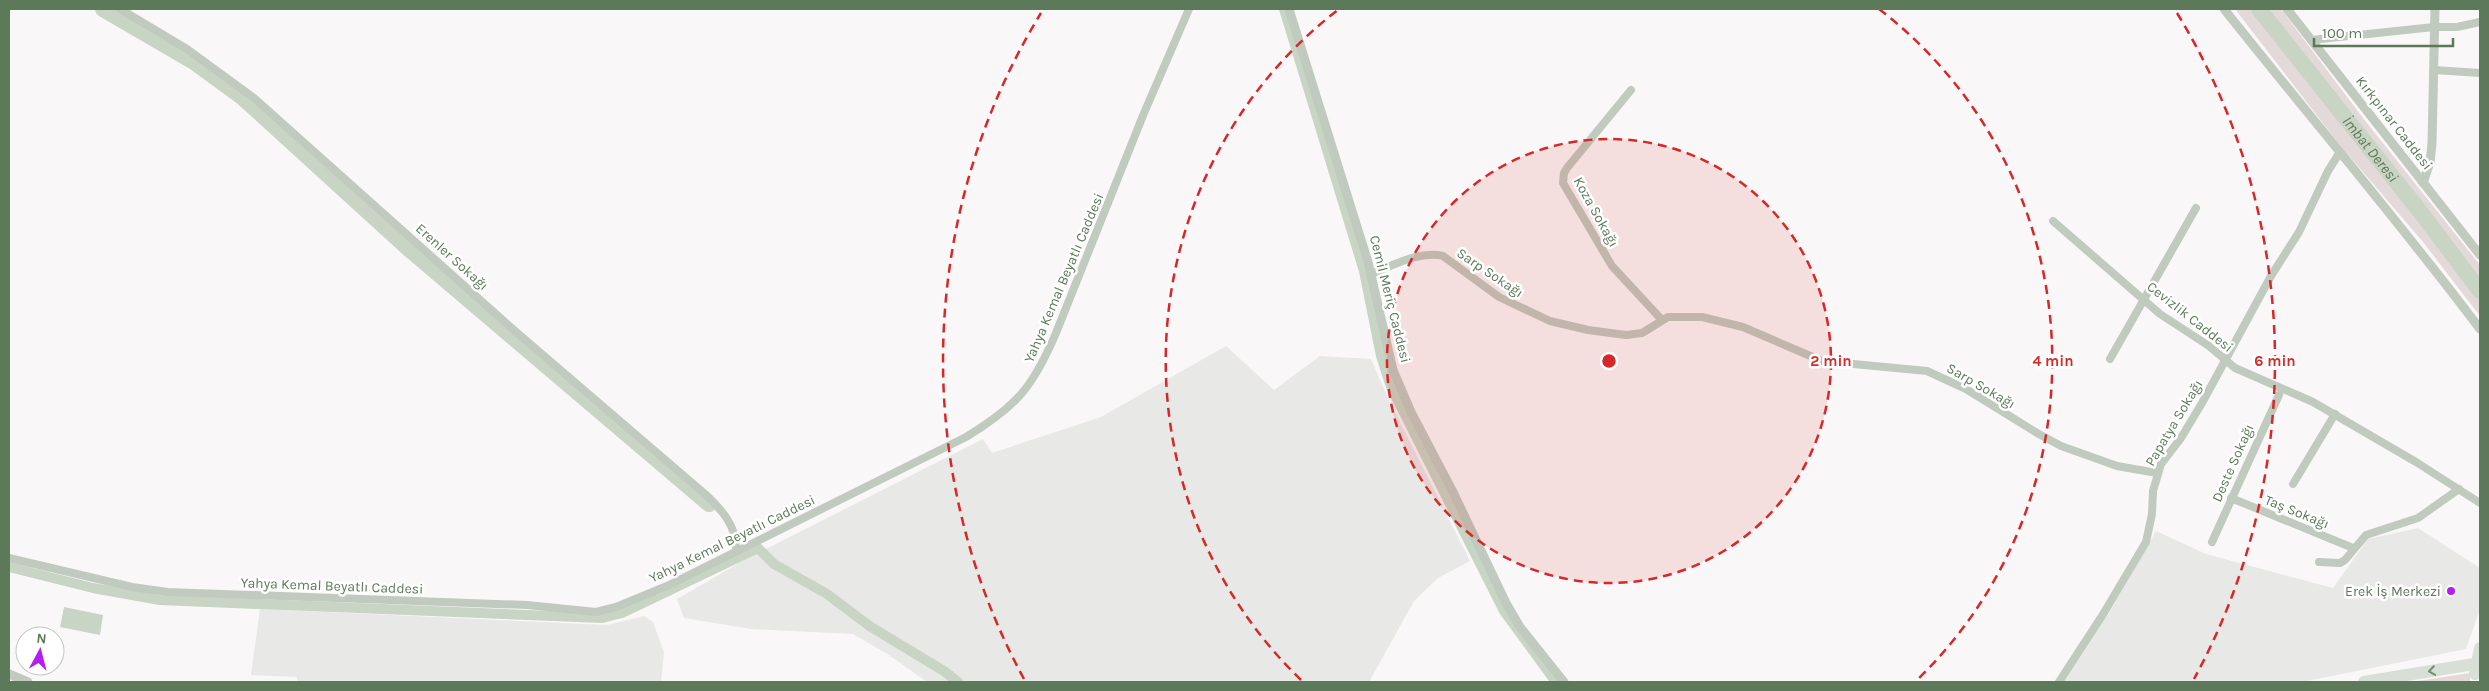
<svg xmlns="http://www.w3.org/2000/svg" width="2489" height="691" font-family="Karla,sans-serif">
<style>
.built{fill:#e8e8e6}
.green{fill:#e2d9d8}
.water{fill:#c8d4c4}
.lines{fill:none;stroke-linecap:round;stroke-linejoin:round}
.canal{stroke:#c8d4c4;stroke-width:10}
.river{stroke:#c8d4c4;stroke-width:16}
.minor{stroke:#c0cabf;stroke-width:8}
.tertiary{stroke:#c0cabf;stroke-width:9}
.trunk{stroke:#d7dfd6;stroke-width:12}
.oneway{stroke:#758d72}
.ring{fill:none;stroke:#d62828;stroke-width:2.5;stroke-dasharray:9 6}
.poi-dot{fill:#b21df4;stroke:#fff;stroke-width:2}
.labels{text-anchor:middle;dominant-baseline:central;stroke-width:5;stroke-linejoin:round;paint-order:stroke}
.street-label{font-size:14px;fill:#5c7959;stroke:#fff}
.poi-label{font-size:14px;fill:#5c7959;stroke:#fff;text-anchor:end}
.water-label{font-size:15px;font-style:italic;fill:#607758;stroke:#fff}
.centre{fill:#d62828;stroke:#fff;stroke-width:2.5}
.ring-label{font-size:15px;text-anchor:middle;font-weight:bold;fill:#d62828;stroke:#fff;stroke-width:5;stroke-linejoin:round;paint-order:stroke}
</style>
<rect width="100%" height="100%" fill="#faf7f8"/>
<g class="built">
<path d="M1226 346 1274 390 1320 356 1371 359 1388 398 1470 561 1438 578 1414 601 1369 682H927L889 655 853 634 751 629 684 618 677 599 748 558 983 439 992 453 1101 417Z"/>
<path d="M2418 528 2480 568V609L2466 649 2302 682H2064L2108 615 2156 531 2206 554 2333 588 2368 539Z"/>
<path d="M260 609 607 625 644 616 653 622 664 652 661 682H297V677L251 675Z"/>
</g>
<g class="green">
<path d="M2235 9H2281L2363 118 2480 265V316L2423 242 2339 144Z"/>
<path d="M2470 673V682H2411Z"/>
</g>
<path class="water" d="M64 607 103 615 100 635 60 627Z"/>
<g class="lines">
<g class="canal">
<path d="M1284 9 1364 271 1381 356 1391 387 1504 611 1556 682"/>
<path d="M9 567 93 588 160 600 602 618 622 613 758 548 774 564 827 594 871 627 944 671 958 682"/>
</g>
<g class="river">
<path d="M103 9 194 62 242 97 410 250 709 504"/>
<path id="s1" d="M2259 9 2422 214 2480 291"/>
</g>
<g class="minor">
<path d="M120 9 187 49 254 98 515 331 705 494C722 510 737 526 736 551"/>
<path d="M2311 40 2434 27H2457L2480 22"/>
<path d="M2434 70 2480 73"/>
<path d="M1631 90 1567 168 1564 173 1563 183 1612 266 1662 320"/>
<path d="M2053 221 2160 314 2209 346 2235 368 2313 402 2416 462 2480 503"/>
<path d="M1371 274C1392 266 1420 250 1443 256L1499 297 1550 321 1588 330 1626 335 1642 333 1668 317H1702L1743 327 1822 361 1927 371 1966 389 2037 433 2061 446 2117 466 2157 473"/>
<path d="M2110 359 2196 208"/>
<path d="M2293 484 2335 414"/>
<path d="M2231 498 2353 548"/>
<path d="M2212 542 2279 395"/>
<path d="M9 558 132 587 168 592 527 605 596 612 616 607 667 586 966 437C1017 406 1033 387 1056 333L1144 113 1189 9"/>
<path d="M2319 562 2340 563 2345 560 2366 535 2418 518 2459 489"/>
<path d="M2059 682 2102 616 2146 542 2152 514 2153 491 2161 464 2181 438 2202 403 2271 276 2299 232 2328 171 2340 152"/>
</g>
<g class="tertiary">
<path d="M1289 9 1368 262 1393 370 1411 412 1452 490 1506 603 1520 627 1564 682"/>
<path d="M2224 9C2309 116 2398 220 2480 329"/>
<path d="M2287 9 2480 255"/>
<path d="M2423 183 2430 162 2432 144 2435 9"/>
<path d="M9 674 28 682"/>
</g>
<g class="trunk">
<path d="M2475 674 2480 648"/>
<path d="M2364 682 2480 663"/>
</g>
</g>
<defs><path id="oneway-chevron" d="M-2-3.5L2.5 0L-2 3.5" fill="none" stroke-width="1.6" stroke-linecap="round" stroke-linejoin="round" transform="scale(1.25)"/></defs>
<use class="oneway" href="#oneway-chevron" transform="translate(2432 671) rotate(171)"/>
<circle cx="1609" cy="361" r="222" fill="#d62828" fill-opacity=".12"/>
<g class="ring">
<circle cx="1609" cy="361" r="222"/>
<path d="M1301 680A444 444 0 0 1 1339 9M1879 9A444 444 0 0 1 1917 680"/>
<path d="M1024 679A666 666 0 0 1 1041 13M2177 13A666 666 0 0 1 2194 679"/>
</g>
<circle class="poi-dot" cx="2451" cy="591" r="5"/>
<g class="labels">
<g class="street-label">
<text transform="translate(2394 123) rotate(52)">Kırkpınar Caddesi</text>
<text transform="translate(1596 212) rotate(61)">Koza Sokağı</text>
<text transform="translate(452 257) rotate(42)">Erenler Sokağı</text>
<text transform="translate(1490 273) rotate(34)">Sarp Sokağı</text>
<text transform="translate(1064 278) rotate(-67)">Yahya Kemal Beyatlı Caddesi</text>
<text transform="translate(1390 299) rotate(76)">Cemil Meriç Caddesi</text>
<text transform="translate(2190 317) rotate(38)">Cevizlik Caddesi</text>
<text transform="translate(1981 386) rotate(30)">Sarp Sokağı</text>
<text transform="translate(2174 423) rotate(-59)">Papatya Sokağı</text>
<text transform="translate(2233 463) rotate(-66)">Deste Sokağı</text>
<text transform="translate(2297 512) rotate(22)">Taş Sokağı</text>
<text transform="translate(732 539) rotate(-26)">Yahya Kemal Beyatlı Caddesi</text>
<text transform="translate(332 586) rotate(2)">Yahya Kemal Beyatlı Caddesi</text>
</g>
<g class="poi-label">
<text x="2441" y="591">Erek İş Merkezi</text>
</g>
<g class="water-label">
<text stroke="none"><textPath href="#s1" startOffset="179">İmbat Deresi</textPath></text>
</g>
</g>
<circle cx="1609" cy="361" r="8" class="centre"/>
<g class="ring-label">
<text x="1831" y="366">2 min</text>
<text x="2053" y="366">4 min</text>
<text x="2275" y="366">6 min</text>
</g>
<rect width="2489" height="691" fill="none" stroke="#5c7959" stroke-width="20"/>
<g transform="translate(40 651) rotate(7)"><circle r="24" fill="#ffffff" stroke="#bec9bd"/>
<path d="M0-4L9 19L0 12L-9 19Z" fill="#b21df4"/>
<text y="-8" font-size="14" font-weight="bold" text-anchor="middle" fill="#5c7959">N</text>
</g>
<path d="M2314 38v8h139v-8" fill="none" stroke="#5c7959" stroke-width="2.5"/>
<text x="2322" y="38" font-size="15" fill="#5c7959" stroke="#ffffff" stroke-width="4" paint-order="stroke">100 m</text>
</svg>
